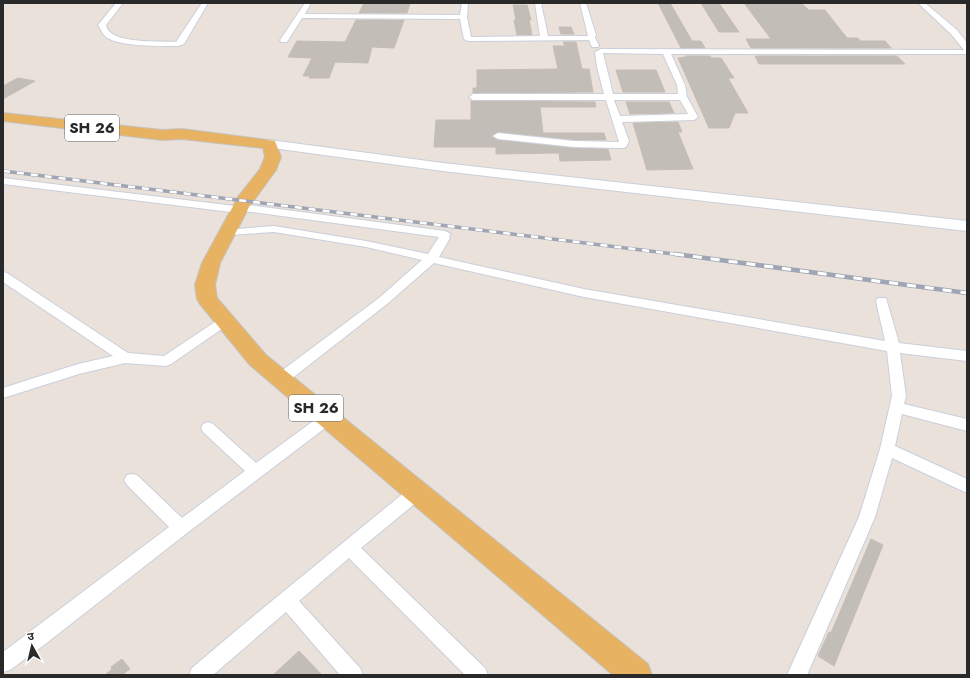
<svg xmlns="http://www.w3.org/2000/svg" width="970" height="678" font-family="Jost,'Noto Sans Devanagari',sans-serif">
<style>
.building{fill:#c3bdb7;stroke:#c5bdb5}
.lines{fill:none;stroke-linecap:round;stroke-linejoin:round}
.street-casing{stroke:#cacfda;stroke-width:2}
.secondary-casing{stroke:#cacfda;stroke-width:2}
.primary-casing{stroke:#c3c3c3;stroke-width:2}
.street{fill:#fff;fill-rule:evenodd}
.secondary{fill:#fff;fill-rule:evenodd}
.primary{fill:#e8b263;fill-rule:evenodd}
.rail-far1-casing{stroke:#9fa5b2;stroke-width:3.5}
.rail-casing{stroke:#9fa5b2;stroke-width:4.5}
.rail-far1{stroke:#fff;stroke-width:2.5;stroke-dasharray:7;stroke-linecap:butt}
.rail{stroke:#fff;stroke-width:3;stroke-dasharray:9;stroke-linecap:butt}
.labels{text-anchor:middle;dominant-baseline:central;stroke-width:3.5;stroke-linejoin:round;paint-order:stroke}
.shield{fill:#fff;stroke:#696969;stroke-width:1}
.shield-label{font-size:15px;font-weight:bold;fill:#292929}
</style>
<rect width="100%" height="100%" fill="#eae1db"/>
<g class="building">
<path d="M364 3H410L407 13H359Z"/>
<path d="M658 3H670L692 41H701L705 48H681Z"/>
<path d="M701 3H719L739 32H719Z"/>
<path d="M744 3H801L809 10H825L847 38H858L860 41H885L891 48H751L746 39H771Z"/>
<path d="M513 5H527L531 20H529L532 35H517L514 20H516Z"/>
<path d="M356 20H404L394 48 372 47 368 63 335 62 329 78H309L310 76H303L312 58 288 57 297 41 345 42Z"/>
<path d="M559 27H571L574 34H561Z"/>
<path d="M563 42H576L582 69H589L593 92 473 93V88H477V70L558 69 553 46H565Z"/>
<path d="M685 56H710L711 58H721L734 78H728L748 113H735L729 128H709L678 58 686 57Z"/>
<path d="M755 56H897L905 64H759Z"/>
<path d="M616 70H656L665 92H623Z"/>
<path d="M18 78 35 81 3 99V86Z"/>
<path d="M471 101 595 102 596 107H540L543 133H604L606 140H574L498 132 492 137 498 140 574 148 608 149 611 160 560 161 559 153 496 154V147H434L436 120H471Z"/>
<path d="M626 102H669L674 113 630 114Z"/>
<path d="M678 122 682 132H678L693 169 647 170 633 123Z"/>
<path d="M871 539 883 545 834 666 818 656 829 632 831 633Z"/>
<path d="M299 651 322 675H273Z"/>
<path d="M122 659 130 669 122 675H105L112 669 111 667Z"/>
</g>
<g class="lines">
<defs>
<g id="street">
<path d="M116 3H123L106 25C107 28 108 31 111 33 124 43 160 41 176 42L202 3H208L184 44 178 46C161 46 117 47 105 36 102 33 100 28 98 25Z"/>
<path d="M305 3H311L305 14 460 15 462 3H468L467 17 471 37 540 36 535 3H541L548 36H588L580 3H586L596 35 595 38 599 45 598 47H592L589 40 468 41 464 39 460 19 302 18 287 42H281L280 40Z"/>
<path d="M918 3H925L957 30 967 43V54H671L685 85 687 97 698 117 694 120 622 122 629 141 626 147 623 148 574 147 498 139 493 136 498 133 574 141 619 142 606 100H473L469 97 473 94H604L597 67 595 52 601 49 964 50 951 34ZM603 53 663 54 677 85 678 94H613ZM614 100H680L688 114 620 116Z"/>
<path d="M3 178 235 206 240 204 445 231 451 234 449 236 450 238 439 257 584 289 885 341 876 301 878 298H886L899 343 967 351V361L900 353 906 396 904 404 967 419V431L902 414 895 446 967 479V493L892 458 875 517 807 675H787L859 517 880 449 892 396 887 351 584 297 434 263 387 304 286 383 281 384 276 383 274 379 276 375 379 298 422 260 366 247 274 232 228 235 224 234 222 232 224 230 274 226 366 241 428 254 439 237 244 211 239 213 3 184Z"/>
<path d="M3 272 7 273 128 353 164 356 221 318 225 317 229 318 231 321 229 324 171 364 166 366 125 363 79 374 3 398V388L78 364 113 356 3 282Z"/>
<path d="M328 412 333 414 335 418 333 422 187 533 44 645 10 670 3 672V652L169 527 127 485 124 480 127 475 132 474 137 475 182 518 245 471 203 432 201 428 203 424 208 422 213 424 256 463 323 414Z"/>
<path d="M417 485 423 487 425 492 423 497 361 548 485 668 488 675H465L349 558 299 601 360 668 363 675H340L286 612 213 675H189L192 668 238 629 411 487Z"/>
</g>
<path id="secondary" d="M270 140 443 163 967 221V231L443 171 265 147 263 144 265 141Z"/>
<path id="primary" d="M3 113 162 130 182 129 275 141 281 157 276 170 249 207 220 263 215 285 217 298 266 355 648 664 652 675H613L250 365 200 304 197 299 195 285 202 263 238 197 260 169 265 157 263 148 182 139 162 140 3 121Z"/>
</defs>
<use href="#street" class="street-casing"/>
<use href="#secondary" class="secondary-casing"/>
<use href="#primary" class="primary-casing"/>
<use href="#street" class="street"/>
<use href="#secondary" class="secondary"/>
<use href="#primary" class="primary"/>
<defs>
<path id="rail-far1" d="M3 171 682 255"/>
<path id="rail" d="M675 254 967 293"/>
</defs>
<use href="#rail-far1" class="rail-far1-casing"/>
<use href="#rail" class="rail-casing"/>
<use href="#rail-far1" class="rail-far1"/>
<use href="#rail" class="rail"/>
</g>
<g class="labels">
<g class="shield">
<rect x="65" y="115" width="54" height="26" rx="3"/>
<rect x="289" y="395" width="54" height="26" rx="3"/>
</g>
<g class="shield-label">
<text x="92" y="128">SH 26</text>
<text x="316" y="408">SH 26</text>
</g>
</g>
<rect width="970" height="678" fill="none" stroke="#292929" stroke-width="8"/>
<g transform="translate(32 646) rotate(352)" stroke="#ffffff" stroke-width="3" paint-order="stroke">
<path d="M0-3L7 15L0 10L-7 15Z" fill="#292929"/>
<text y="-6" font-size="11" font-weight="bold" text-anchor="middle" fill="#292929">उ</text>
</g>
</svg>
